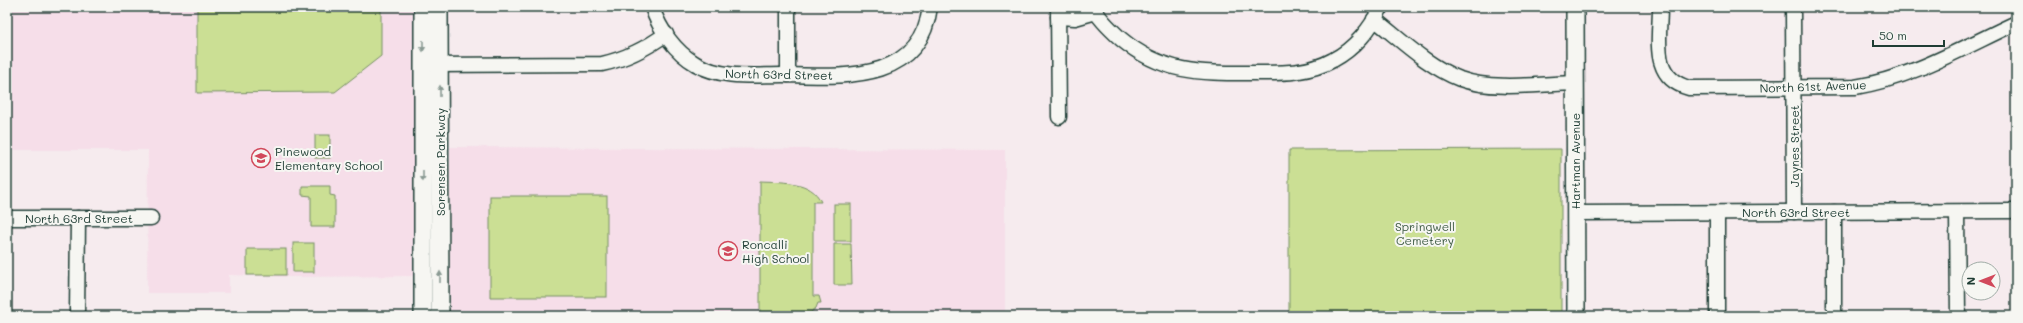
<svg xmlns="http://www.w3.org/2000/svg" width="2023" height="323" font-family="Mali,sans-serif">
<style>
.built{fill:#f6dee9}
.green{fill:#cbdf94;stroke:#758e64}
.lines{fill:none;stroke-linecap:round;stroke-linejoin:round}
.minor-casing{stroke:#1f3d34;stroke-width:17}
.major-casing{stroke:#1f3d34;stroke-width:20}
.minor{stroke:#f6f6f2;stroke-width:14}
.major{stroke:#f6f6f2;stroke-width:17}
.oneway{fill:#8a9a93}
.labels{text-anchor:middle;dominant-baseline:central;stroke-width:4;stroke-linejoin:round;paint-order:stroke}
.street-label{font-size:12px;fill:#1f3d34;stroke:#f6f6f2}
.poi-label{font-size:12px;fill:#1f3d34;stroke:#f6f6f2;text-anchor:start}
.park-label{font-size:12px;fill:#415d47;stroke:#f6f6f2}
</style>
<rect width="100%" height="100%" fill="#f6ebee"/>
<filter id="ink" filterUnits="userSpaceOnUse"><feTurbulence type="fractalNoise" baseFrequency=".025" numOctaves="2"/><feDisplacementMap in="SourceGraphic" scale="8" xChannelSelector="R" yChannelSelector="G"/><feConvolveMatrix kernelMatrix="1 2 1 2 8 2 1 2 1" color-interpolation-filters="sRGB"/></filter>
<g filter="url(#ink)">
<g class="built">
<path d="M7 7H414V276L292 277 229 275V293H147L148 150H7Z"/>
<path d="M450 147 1005 150V316H450Z"/>
</g>
<g class="green">
<path d="M197 7H381V56L335 92 197 93Z"/>
<rect x="315" y="135" width="15" height="23"/>
<path d="M1561 149V316H1289V150Z"/>
<path d="M760 181C780 182 812 180 821 202H813V296H819L821 303H818L816 308 810 313 760 314Z"/>
<path d="M302 186H330V195L335 196V227H311V196L302 195Z"/>
<rect x="490" y="196" width="117" height="101"/>
<rect x="834" y="204" width="17" height="37"/>
<rect x="293" y="243" width="21" height="29"/>
<path d="M834 244H851L852 285H834Z"/>
<rect x="247" y="249" width="39" height="26"/>
</g>
<g class="lines">
<defs>
<g id="minor">
<path d="M652 7C659 29 675 52 696 64 722 79 754 75 782 75 840 76 920 85 930 7"/>
<path d="M788 7V75"/>
<path d="M1058 7 1059 117"/>
<path d="M1093 7C1099 19 1111 30 1121 39 1163 74 1201 73 1253 73 1280 73 1308 74 1333 60 1354 49 1371 29 1381 7"/>
<path d="M1660 7C1660 39 1650 78 1689 88L1855 87C1912 78 1964 47 2016 23"/>
<path d="M1793 7 1794 212"/>
<path d="M1058 17 1075 18 1096 12"/>
<path d="M1374 19C1401 40 1427 66 1460 79 1493 91 1540 84 1575 83"/>
<path d="M430 65 602 64C625 59 647 48 666 34"/>
<path d="M1834 212V316"/>
<path d="M1957 212 1958 316"/>
<path d="M1576 213 2016 211"/>
<path d="M1717 213V316"/>
<path d="M7 218H151"/>
<path d="M77 316 78 218"/>
</g>
<g id="major">
<path d="M423 7V316"/>
<path d="M439 7 440 316"/>
<path d="M1575 7 1576 316"/>
</g>
</defs>
<use href="#minor" class="minor-casing"/>
<use href="#major" class="major-casing"/>
<use href="#minor" class="minor"/>
<use href="#major" class="major"/>
</g>
<defs><path id="oneway-solid" d="M-6-.8H1V-3.2L6.5 0L1 3.2V.8H-6Z"/></defs>
<g class="oneway">
<use href="#oneway-solid" transform="translate(423 46) rotate(90)"/>
<use href="#oneway-solid" transform="translate(440 91) rotate(-90)"/>
<use href="#oneway-solid" transform="translate(423 176) rotate(90)"/>
<use href="#oneway-solid" transform="translate(440 277) rotate(-90)"/>
</g>
</g>
<defs>
<symbol id="school-ring" viewBox="-11 -11 22 22"><circle r="9.5" fill="#f6f6f2" stroke="#d1495b" stroke-width="1.5"/><path d="M0-5L7-2L0 1L-7-2ZM-4 1L0 2.5L4 1V4Q0 6-4 4Z" fill="#d1495b"/></symbol>
</defs>
<g fill-rule="evenodd">
<use href="#school-ring" x="250" y="147" width="22" height="22"/>
<use href="#school-ring" x="717" y="240" width="22" height="22"/>
</g>
<g class="labels">
<g class="street-label">
<text transform="translate(779 74) rotate(1)">North 63rd Street</text>
<text transform="translate(1813 86) rotate(-2)">North 61st Avenue</text>
<text transform="translate(1794 146) rotate(-90)">Jaynes Street</text>
<text transform="translate(1575 161) rotate(-90)">Hartman Avenue</text>
<text transform="translate(440 162) rotate(-90)">Sorensen Parkway</text>
<text x="1796" y="212">North 63rd Street</text>
<text x="79" y="218">North 63rd Street</text>
</g>
<g class="poi-label">
<text x="275" y="151">Pinewood<tspan x="275" dy="14">Elementary School</tspan></text>
<text x="742" y="244">Roncalli<tspan x="742" dy="14">High School</tspan></text>
</g>
<g class="park-label">
<text x="1425" y="226">Springwell<tspan x="1425" dy="14">Cemetery</tspan></text>
</g>
</g>
<rect width="2023" height="323" fill="none" stroke="#f6f6f2" stroke-width="24"/>
<rect x="12" y="12" width="1999" height="299" fill="none" stroke="#1f3d34" stroke-width="1.5" filter="url(#ink)"/>
<g transform="translate(1981 281) rotate(270)"><circle r="19" fill="#f6f6f2" stroke="#a0aca6"/>
<path d="M0-3L7 15L0 10L-7 15Z" fill="#d1495b"/>
<text y="-6" font-size="11" font-weight="bold" text-anchor="middle" fill="#1f3d34">N</text>
</g>
<path d="M1873 40v6h71v-6" fill="none" stroke="#1f3d34" stroke-width="2"/>
<text x="1879" y="40" font-size="12" fill="#1f3d34" stroke="#f6f6f2" stroke-width="3" paint-order="stroke">50 m</text>
</svg>
